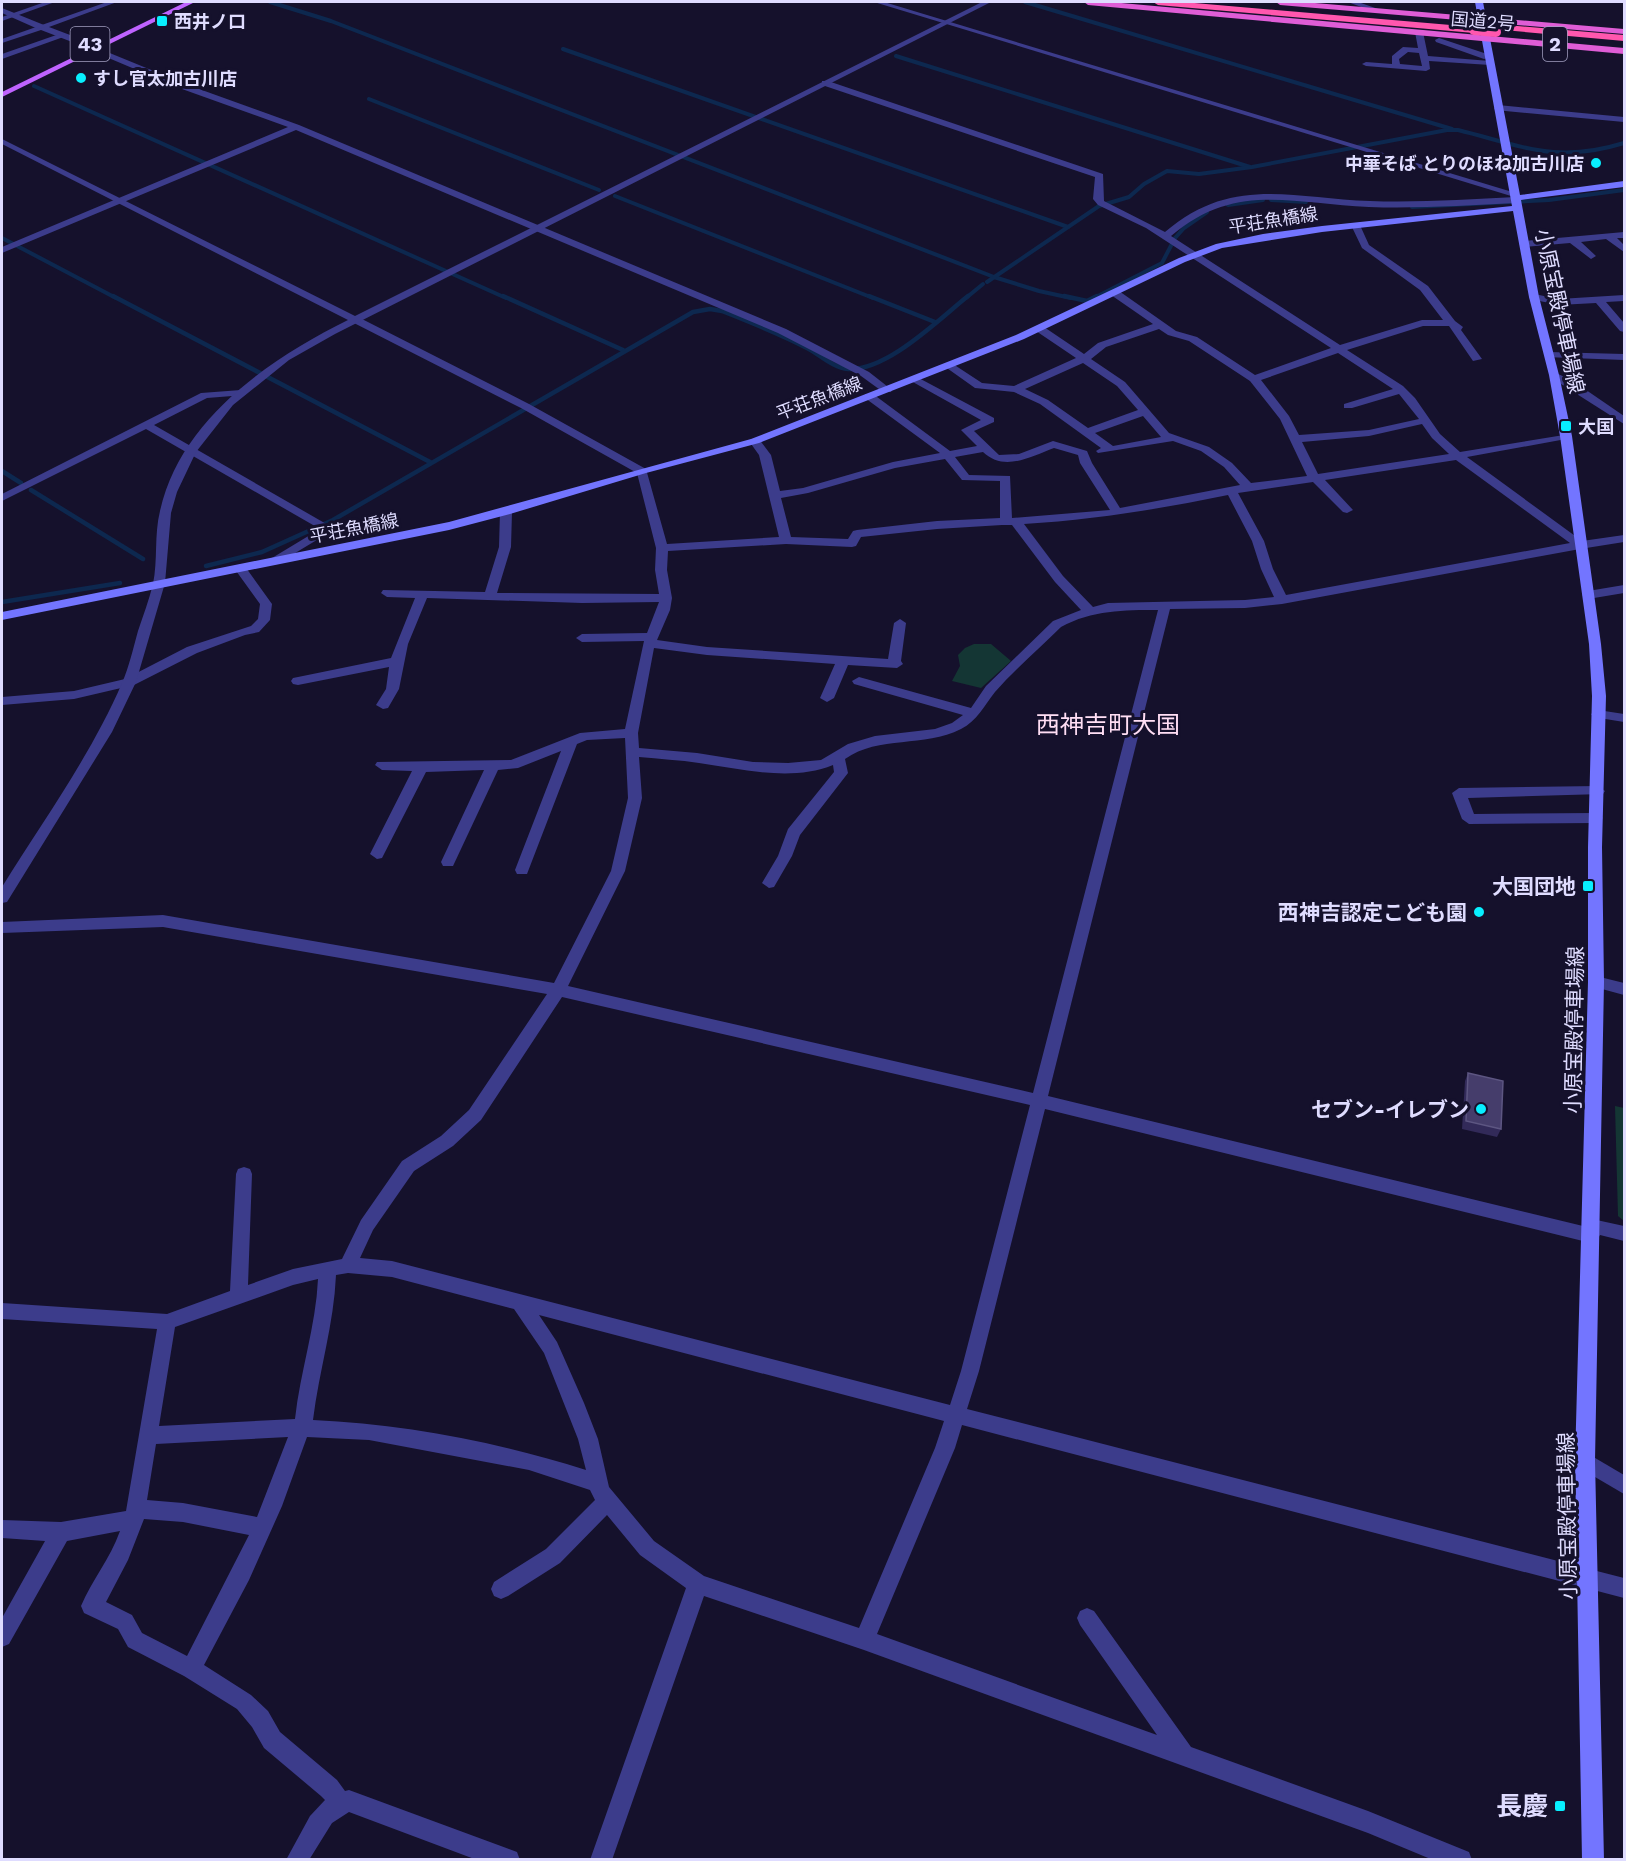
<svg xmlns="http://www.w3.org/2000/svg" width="1626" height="1861" font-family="'Work Sans','Noto Sans JP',sans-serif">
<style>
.green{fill:#143634}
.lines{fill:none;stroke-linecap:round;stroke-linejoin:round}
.stream-far1{stroke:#0d284f;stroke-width:4}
.stream{stroke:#0d284f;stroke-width:4.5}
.minor{fill:#3c3c8b;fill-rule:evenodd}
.tertiary{fill:#3c3c8b;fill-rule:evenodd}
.secondary{fill:#7375ff;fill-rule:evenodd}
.primary{fill:#bf63ff;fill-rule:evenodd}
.trunk{fill:#df5dd6;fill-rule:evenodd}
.motorway{fill:#ff57ae;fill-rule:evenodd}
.motorway-bridge{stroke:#ff57ae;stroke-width:10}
.wall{fill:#322a59}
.building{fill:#453d6b;stroke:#5d5682;stroke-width:1.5}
.poi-dot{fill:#08efff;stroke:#15112c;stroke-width:2}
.labels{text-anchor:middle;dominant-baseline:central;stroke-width:6;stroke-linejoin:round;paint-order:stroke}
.far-poi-label{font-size:18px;font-weight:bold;fill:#dfdcff;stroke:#15112c;text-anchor:start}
.far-street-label{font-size:18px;fill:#dfdcff;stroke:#15112c}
.shield{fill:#15112c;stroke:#a29fc0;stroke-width:1.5}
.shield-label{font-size:20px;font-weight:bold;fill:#dfdcff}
.street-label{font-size:21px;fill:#dfdcff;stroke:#15112c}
.poi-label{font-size:21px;font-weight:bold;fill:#dfdcff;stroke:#15112c;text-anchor:end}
.quarter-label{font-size:24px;fill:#ffdef4;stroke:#15112c}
.near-poi-label{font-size:26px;font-weight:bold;fill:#dfdcff;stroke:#15112c;text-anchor:end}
</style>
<rect width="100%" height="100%" fill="#15112c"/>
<g class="green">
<path d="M974 644H991L1011 661 981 688 952 681 960 666 958 655 965 648Z"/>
<path d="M1615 1106 1624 1108V1221L1618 1216Z"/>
</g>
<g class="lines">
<g class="stream-far1">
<path d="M270 2 331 21 994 277 1039 291 1071 298"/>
<path d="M1025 2 1452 129"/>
<path d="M563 49 1068 227"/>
<path d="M896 56 1250 167"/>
<path d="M34 86 506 298"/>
<path d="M369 99 599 190"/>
<path d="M615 196 873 298"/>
<path d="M1271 200 1306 202"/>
<path d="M1228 205 1263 200"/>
<path d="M1412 207 1549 200 1624 190"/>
<path d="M2 238 116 298"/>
<path d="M987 282 1099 206 1129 197 1144 184 1167 171 1199 174 1252 167 1447 130H1458C1523 146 1556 164 1624 143"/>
<path d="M966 298 983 284"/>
<path d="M1094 298 1162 263 1175 238 1184 228 1207 212"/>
</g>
<g class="stream">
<path d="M113 296 430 462"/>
<path d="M503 296 623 350"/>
<path d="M869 296 935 322"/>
<path d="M1064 296 1087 301 1097 296"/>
<path d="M2 471 21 483"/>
<path d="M31 490 143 559"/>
<path d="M206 566 262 552 333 520 693 312 710 309 722 311C750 322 780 334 807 348 819 354 833 368 848 369 887 371 938 320 968 296"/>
<path d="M2 602 120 583"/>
</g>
<g class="minor">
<path d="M45 2H55L2 21V17Z"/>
<path d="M107 2H117L49 27 91 43V47H85L41 30 2 43V39Z"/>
<path d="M874 2H884L1519 194 1511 196Z"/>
<path d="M1348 2H1358L1384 11 1377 13Z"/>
<path d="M1419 30 1423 32 1428 56 1490 61 1494 63 1490 65 1429 61 1430 69 1426 71 1366 66 1362 64 1366 62 1392 64V56L1403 47 1418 48 1415 32ZM1408 52 1419 53 1422 66 1400 64 1399 59Z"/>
<path d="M1439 38 1490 55 1491 57 1484 59 1436 42 1435 40Z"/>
<path d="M95 47 188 85 299 125 786 329 869 372 892 390 891 392H883L861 376 778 333 296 130 2 253V247L288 127 182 89 92 51 91 49Z"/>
<path d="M822 81H828L1103 174 1104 201 1165 232C1231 175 1292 198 1370 201 1418 203 1467 199 1516 197L1521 200 1516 203C1467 205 1418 209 1369 207 1293 204 1235 181 1171 236L1340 345 1422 320H1443L1420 290 1362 248 1351 225 1359 223 1369 245 1428 286 1455 321 1463 327 1461 330 1482 359 1473 361 1449 326H1423L1347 350 1403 386 1415 398 1440 434 1460 452 1570 434V438L1566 439 1467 457 1582 541 1624 535V542L1580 549 1282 604 1245 608 1170 609 1048 1096 1583 1226 1586 1221 1592 1219 1624 1226V1241L1600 1235 1597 1240 1591 1243 1045 1109 979 1371 967 1409 1624 1578V1598L962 1425 955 1448 877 1634 1157 1735 1080 1625 1077 1618 1080 1611 1087 1608 1094 1611 1191 1747 1368 1811 1469 1852 1472 1860H1433L1368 1833 864 1650 704 1596 612 1860H590L686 1588 640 1555 607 1515 560 1563 508 1596 501 1599 494 1596 491 1589 494 1582 546 1549 595 1500 590 1490 529 1470 369 1440 307 1437 282 1506 249 1580 204 1665 251 1695 268 1711 280 1732 337 1780 345 1791 349 1790 509 1849 517 1852 520 1860H477L349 1812 332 1823 309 1860H286L310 1816 325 1800 321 1796 264 1748 252 1727 237 1709 184 1676 128 1647 118 1629 84 1613 81 1606C92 1580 110 1559 120 1531L67 1541 9 1644 2 1647V1618L45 1541 2 1538V1520L61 1522 126 1511 157 1329 2 1319V1303L167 1314 230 1291 236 1174 238 1169 244 1167 250 1169 252 1174 248 1285 293 1269 342 1259 361 1220 402 1161 441 1136 469 1110 547 994 163 927 2 933V922L163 915 554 983 611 871 628 798 625 738 587 740 577 744 527 874H517L515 870 561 751 518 768 498 770 453 866H443L441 862 484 770 426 772 382 858 377 859 370 854 412 771 382 770 375 765 377 762 511 760 580 733 625 729 644 641 582 642 576 638 582 634 647 633 659 602 582 603 427 598 408 644 399 689 388 708 383 709 376 705 386 689 389 667 298 685 293 684 291 681 293 678 298 677 391 658 415 598 387 597 381 593 383 590 485 592 499 547 500 512 506 508 512 512 511 547 497 593 659 594 655 570 656 548 637 473 521 408 352 322V318H360L529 404 646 469 667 544 779 537 759 455 749 441 751 439H759L771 455 780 491 803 488 893 462 940 453 865 398V394H873L950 451 977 446 961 430 981 420 911 381V377L915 376 994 418V422L974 431 999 455 1019 454 1053 441 1087 451 1092 463 1120 508 1240 485 1224 467 1201 451 1173 441 1098 453 1096 451 1101 448 1040 404 1014 392 975 388 944 366 953 364 982 383 1014 386 1076 358 1036 331V327H1044L1084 354 1098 343 1153 324 1111 295V291H1119L1176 331 1197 337 1255 375 1331 348 1146 228 1098 205 1093 199 1095 177 822 85ZM1159 329 1168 335 1189 341 1250 381 1280 419 1307 476 1251 483 1232 463 1209 447 1169 433 1125 382 1091 359 1106 347ZM1338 353 1393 389 1344 404V408H1352L1399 394 1419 419 1369 430 1299 435 1289 416 1261 380ZM1083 363 1117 386 1138 410 1088 428 1048 400 1025 389ZM1143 416 1161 437 1113 446 1095 433ZM1422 424 1432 438 1449 454 1318 474 1302 442 1369 436ZM1054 448 1078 455 1080 463 1110 510 1012 518 1010 476 969 475 955 457 983 452C1004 472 1030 457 1054 448ZM945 459 962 480 1000 481V518L937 521 857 530 853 531 848 539 791 537 781 498 808 493 895 468ZM1456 460 1570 543 1286 595 1273 569 1264 541 1238 493 1313 482 1343 512 1347 513 1353 510 1325 480ZM1228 495 1252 541 1261 569 1274 597 1245 600 1108 603 1093 607 1063 576 1024 524C1093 520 1160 509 1228 495ZM1002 525H1012L1055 582 1081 610 1053 621 986 686 971 708 859 677 852 681 854 684 963 715 952 723 935 729 875 736 848 744 821 760 788 763 753 762 697 753 639 748 638 733 654 648 707 655 835 664 820 698 827 702 834 698 848 665 897 668 903 664 901 661 906 623 900 619 894 623 888 659 707 647 657 640 670 610 672 598 667 570 668 551 786 544 852 547 856 546 861 537 937 529ZM1158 610 1033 1093 568 986 625 871 642 798 639 757C659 759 680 760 699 763 742 769 791 782 833 765L834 772 788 829 778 856 762 883 769 888 774 887 792 856 800 835 848 773 845 759C879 735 924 748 961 729 977 721 984 706 995 692 1015 669 1040 648 1061 627 1092 610 1124 610 1158 610ZM562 997 1030 1105 961 1371 950 1405 392 1261 360 1258 373 1230 414 1171 453 1146 481 1120ZM348 1273 392 1277 514 1309 544 1353 578 1439 586 1470C498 1442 405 1424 313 1420 319 1371 334 1324 336 1275ZM318 1279C316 1326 300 1372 295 1419L159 1426 175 1327 293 1285ZM539 1315 944 1421 935 1448 859 1628 704 1576 654 1541 609 1487 598 1439 584 1403 557 1342ZM288 1437 257 1517 183 1503 147 1500 156 1444ZM144 1519 183 1522 249 1535 187 1656 142 1633 132 1615 106 1602 128 1560Z"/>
<path d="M1498 105 1624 117V122L1495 110 1494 108Z"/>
<path d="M1624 232V238H1617L1624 245V252L1606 239 1581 242 1596 256 1591 259 1570 243 1524 247 1519 244 1524 241Z"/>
<path d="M1534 294 1559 299 1624 295V301L1606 302 1624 323V332L1620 331 1596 303 1559 305 1530 299 1529 297Z"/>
<path d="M1549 352 1624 354V360L1545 357V353Z"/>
<path d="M1554 372 1573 381 1624 416V424L1550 377V373Z"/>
<path d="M241 390 246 393 245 395 207 398 154 425 335 529 277 564 273 565 267 561 320 529 146 429 2 501V494L201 393Z"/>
<path d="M240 564 244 565 272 604 270 620 259 632 245 635 197 653 134 685 74 699 2 705V697L74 691 125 679 187 647 251 626 258 619 260 604 234 568Z"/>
<path d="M1624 585V593L1588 599 1582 595 1588 591Z"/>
<path d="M1598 710 1624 714V722L1593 717 1591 714Z"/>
<path d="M1598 786 1605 791 1603 794 1468 798 1474 814 1596 813 1603 818 1596 823 1469 824 1462 819 1452 793 1459 788Z"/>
<path d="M1596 976 1624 983V995L1591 986 1588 982 1591 978Z"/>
<path d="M1585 1452 1624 1475V1494L1578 1467 1575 1461 1578 1455Z"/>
</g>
<g class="tertiary">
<path d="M982 2H991L335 334 289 360 233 405 196 452 177 492 171 513 165 583 136 682 112 732 7 902 2 903V887C43 821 91 755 122 683 129 667 133 649 138 631 143 616 149 600 153 584 158 560 154 535 160 511 180 420 269 359 348 320L2 144V139L355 316Z"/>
<path d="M2 8 44 25 45 27 38 29 2 13Z"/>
<path d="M62 33 69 35 2 59V54Z"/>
</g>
<path class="secondary" d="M1475 2H1483L1520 195 1624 181V187L1521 200 1539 297 1559 375 1572 436 1601 644 1606 696 1602 847 1604 982 1595 1461 1604 1860H1582L1575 1461 1588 982V847L1592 696 1589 644 1560 436 1549 375 1529 297 1513 211 1322 232 1222 248 1185 262 1024 339 759 443 646 473 510 514 449 530 2 620V612L449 522 751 439 1016 335 1179 258 1216 244 1263 234 1322 226 1512 206Z"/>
<path class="primary" d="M186 2H195L2 97V92Z"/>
<g class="trunk">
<path d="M1084 2H1110L1624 48V54L1088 5Z"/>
<path d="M1276 2H1303L1624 29V34L1280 5Z"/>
</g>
<g class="motorway">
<path d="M1153 2H1183L1474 27 1479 30 1474 33 1158 5Z"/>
<path d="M1495 24 1624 35V41L1492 29V25Z"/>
</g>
<path class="motorway-bridge" d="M1474 30 1496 32"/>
</g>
<path class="wall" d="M1468 1073 1501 1129 1497 1137 1462 1129 1465 1081Z"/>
<path class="building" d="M1468 1073 1503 1081 1501 1129 1466 1121Z"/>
<g class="poi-dot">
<rect x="156" y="15" width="12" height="12" rx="3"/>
<circle cx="81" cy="78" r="6"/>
<circle cx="1596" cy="163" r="6"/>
<rect x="1560" y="420" width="12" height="12" rx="3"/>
<rect x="1582" y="880" width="12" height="12" rx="3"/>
<circle cx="1479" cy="912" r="6"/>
<circle cx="1481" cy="1109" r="6"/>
<rect x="1554" y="1800" width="12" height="12" rx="3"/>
</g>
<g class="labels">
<g class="far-poi-label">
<text x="174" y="21">西井ノ口</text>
<text x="93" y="78">すし官太加古川店</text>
<text x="1584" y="163" text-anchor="end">中華そば とりのほね加古川店</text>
<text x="1578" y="426">大国</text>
</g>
<g class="far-street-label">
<text transform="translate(1483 21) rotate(5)">国道2号</text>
<text transform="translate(1273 220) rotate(-9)">平荘魚橋線</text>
<text transform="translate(819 398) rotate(-21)">平荘魚橋線</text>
<text transform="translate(354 528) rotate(-11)">平荘魚橋線</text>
</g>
<g class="shield">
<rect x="70.5" y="27" width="39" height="34" rx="4.5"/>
<rect x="1543" y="27" width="24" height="34" rx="4.5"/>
</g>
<g class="shield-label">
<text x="90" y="44">43</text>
<text x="1555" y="44">2</text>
</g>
<g class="street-label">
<text transform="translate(1560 311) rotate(78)">小原宝殿停車場線</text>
<text transform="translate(1574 1030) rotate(-89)">小原宝殿停車場線</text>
<text transform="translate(1567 1516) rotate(-91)">小原宝殿停車場線</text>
</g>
<g class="poi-label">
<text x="1576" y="886">大国団地</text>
<text x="1467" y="912">西神吉認定こども園</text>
<text x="1469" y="1109">セブン-イレブン</text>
</g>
<g class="quarter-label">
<text x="1108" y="725">西神吉町大国</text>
</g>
<g class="near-poi-label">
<text x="1548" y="1806">長慶</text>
</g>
</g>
<rect width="1626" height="1861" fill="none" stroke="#dfdcff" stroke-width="6"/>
</svg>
